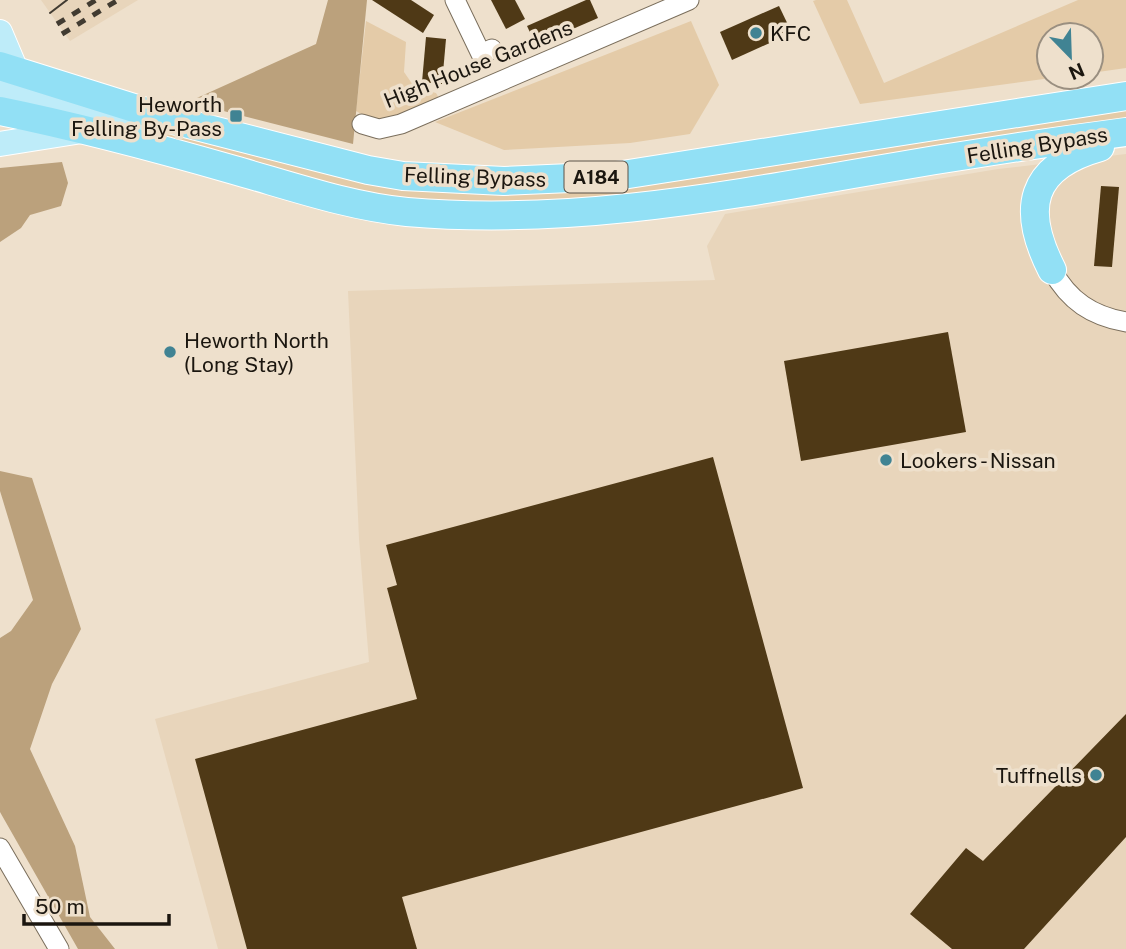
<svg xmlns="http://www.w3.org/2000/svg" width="1126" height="949" font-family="'Public Sans',sans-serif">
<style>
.built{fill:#e8d5bb}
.green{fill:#e4cba8}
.forest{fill:#bba17c}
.building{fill:#4f3916}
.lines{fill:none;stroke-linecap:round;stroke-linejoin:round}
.minor-casing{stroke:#7a6e5c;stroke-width:21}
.major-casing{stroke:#fff;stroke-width:26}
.highway-casing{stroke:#fff;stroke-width:30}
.minor{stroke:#fff;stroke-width:19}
.major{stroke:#beecf9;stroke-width:24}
.highway{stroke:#92e0f5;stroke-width:28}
.tram{stroke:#413b31;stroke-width:2}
.rail{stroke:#413b31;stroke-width:5;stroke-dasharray:9 9;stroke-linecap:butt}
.poi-dot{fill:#408393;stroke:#eee0cc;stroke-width:2.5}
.labels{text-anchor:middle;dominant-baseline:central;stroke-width:7;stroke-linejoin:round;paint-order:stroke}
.shield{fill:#eee0cc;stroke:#5a5348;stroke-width:2}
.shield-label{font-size:19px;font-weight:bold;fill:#1b160f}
.poi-label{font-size:21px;fill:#1b160f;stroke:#eee0cc;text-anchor:start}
.street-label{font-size:21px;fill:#1b160f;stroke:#eee0cc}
</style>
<rect width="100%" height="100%" fill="#eee0cc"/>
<g class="built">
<path d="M41 0H138L70 41Z"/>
<path d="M1126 154V949H218L155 719 369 662 359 539 348 291 715 280 707 246 725 214 998 169Z"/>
</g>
<g class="green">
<path d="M816 0H847L884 83 1078 0H1126V68L1091 73V35H1049V77H1058L860 104 813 1Z"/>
<path d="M366 21 406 42 404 72 415 88 436 93 440 100C413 110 383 128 356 111Z"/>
<path d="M691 21 719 85 690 134 630 143 504 150 435 122Z"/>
<path d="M1126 105V118L686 190 574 200 484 205 385 199 128 132 129 124 393 187Z"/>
</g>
<g class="forest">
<path d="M328 0H367L353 144 188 102 316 44Z"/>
<path d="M62 162 68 183 61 206 30 215 21 228 0 242V168Z"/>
<path d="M0 471 32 478 81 629 52 684 30 749 75 846 90 917 115 949H78L0 812V638L11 631 33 600 0 491Z"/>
</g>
<g class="building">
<path d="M372 0H411L434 15 423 33Z"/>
<path d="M491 0H515L525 19 506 29Z"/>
<path d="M586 0H590L598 18 536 45 527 26Z"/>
<path d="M779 6 792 33 732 60 720 32Z"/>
<path d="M426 37 446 39 442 84 422 82Z"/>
<path d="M1101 186 1119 187 1112 267 1094 266Z"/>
<path d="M948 332 966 432 801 461 784 361Z"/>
<path d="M713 457 803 788 402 897 417 949H247L195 759 417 699 387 588 397 585 386 545Z"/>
<path d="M1126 714V837L1024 949H952L910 914 966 848 983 861Z"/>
</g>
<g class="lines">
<defs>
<g id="minor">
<path d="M455 0 481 54 492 49"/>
<path d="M362 124 379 129 401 124 689 0"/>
<path d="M1052 270C1069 301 1092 316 1126 322"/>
<path d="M0 848 59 949"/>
</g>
<g id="major">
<path d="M0 32 16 70"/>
<path d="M0 89 124 125 149 144"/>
<path d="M0 144 82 131"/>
</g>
<g id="highway">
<path d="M0 66 169 119 368 170 403 176 504 181 616 176 1126 96"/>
<path d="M0 111C79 127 157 148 234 170 291 186 348 206 407 212 558 225 705 200 853 174 944 158 1035 144 1126 132"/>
<path d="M1052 270C1021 209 1029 167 1100 147"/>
</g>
</defs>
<use href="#minor" class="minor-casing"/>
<use href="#major" class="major-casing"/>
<use href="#highway" class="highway-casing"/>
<use href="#minor" class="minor"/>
<use href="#major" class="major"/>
<use href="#highway" class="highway"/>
<path class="tram" d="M50 13 67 0"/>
<g class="rail">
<path d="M57 24 96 0"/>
<path d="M62 34 118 0"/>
</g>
</g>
<g class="poi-dot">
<circle cx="756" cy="33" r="7"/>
<rect x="229" y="109" width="14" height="14" rx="3.5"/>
<circle cx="170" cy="352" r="7"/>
<circle cx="886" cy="460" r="7"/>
<circle cx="1096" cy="775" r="7"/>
</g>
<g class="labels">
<rect class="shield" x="564.5" y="161.5" width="63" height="31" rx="5"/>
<g class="shield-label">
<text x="596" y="177">A184</text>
</g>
<g class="poi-label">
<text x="770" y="33">KFC</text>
<text x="222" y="104" text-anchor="end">Heworth<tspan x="222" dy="24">Felling By-Pass</tspan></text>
<text x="184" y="340">Heworth North<tspan x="184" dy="24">(Long Stay)</tspan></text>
<text x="900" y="460">Lookers - Nissan</text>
<text x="1082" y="775" text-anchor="end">Tuffnells</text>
</g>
<g class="street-label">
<text transform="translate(478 64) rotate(-22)">High House Gardens</text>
<text transform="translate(1037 145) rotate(-9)">Felling Bypass</text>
<text transform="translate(475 177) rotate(2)">Felling Bypass</text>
</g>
</g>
<g transform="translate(1070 56) rotate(157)"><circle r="33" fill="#eee0cc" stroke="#9a8f80" stroke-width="2"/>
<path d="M0-5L12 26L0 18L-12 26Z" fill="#408393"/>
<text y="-10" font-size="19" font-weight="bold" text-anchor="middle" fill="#1b160f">N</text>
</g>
<path d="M24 914v10h145v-10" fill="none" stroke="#1b160f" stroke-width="3.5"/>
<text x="35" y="914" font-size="21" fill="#1b160f" stroke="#eee0cc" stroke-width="5" paint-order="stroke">50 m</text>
</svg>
